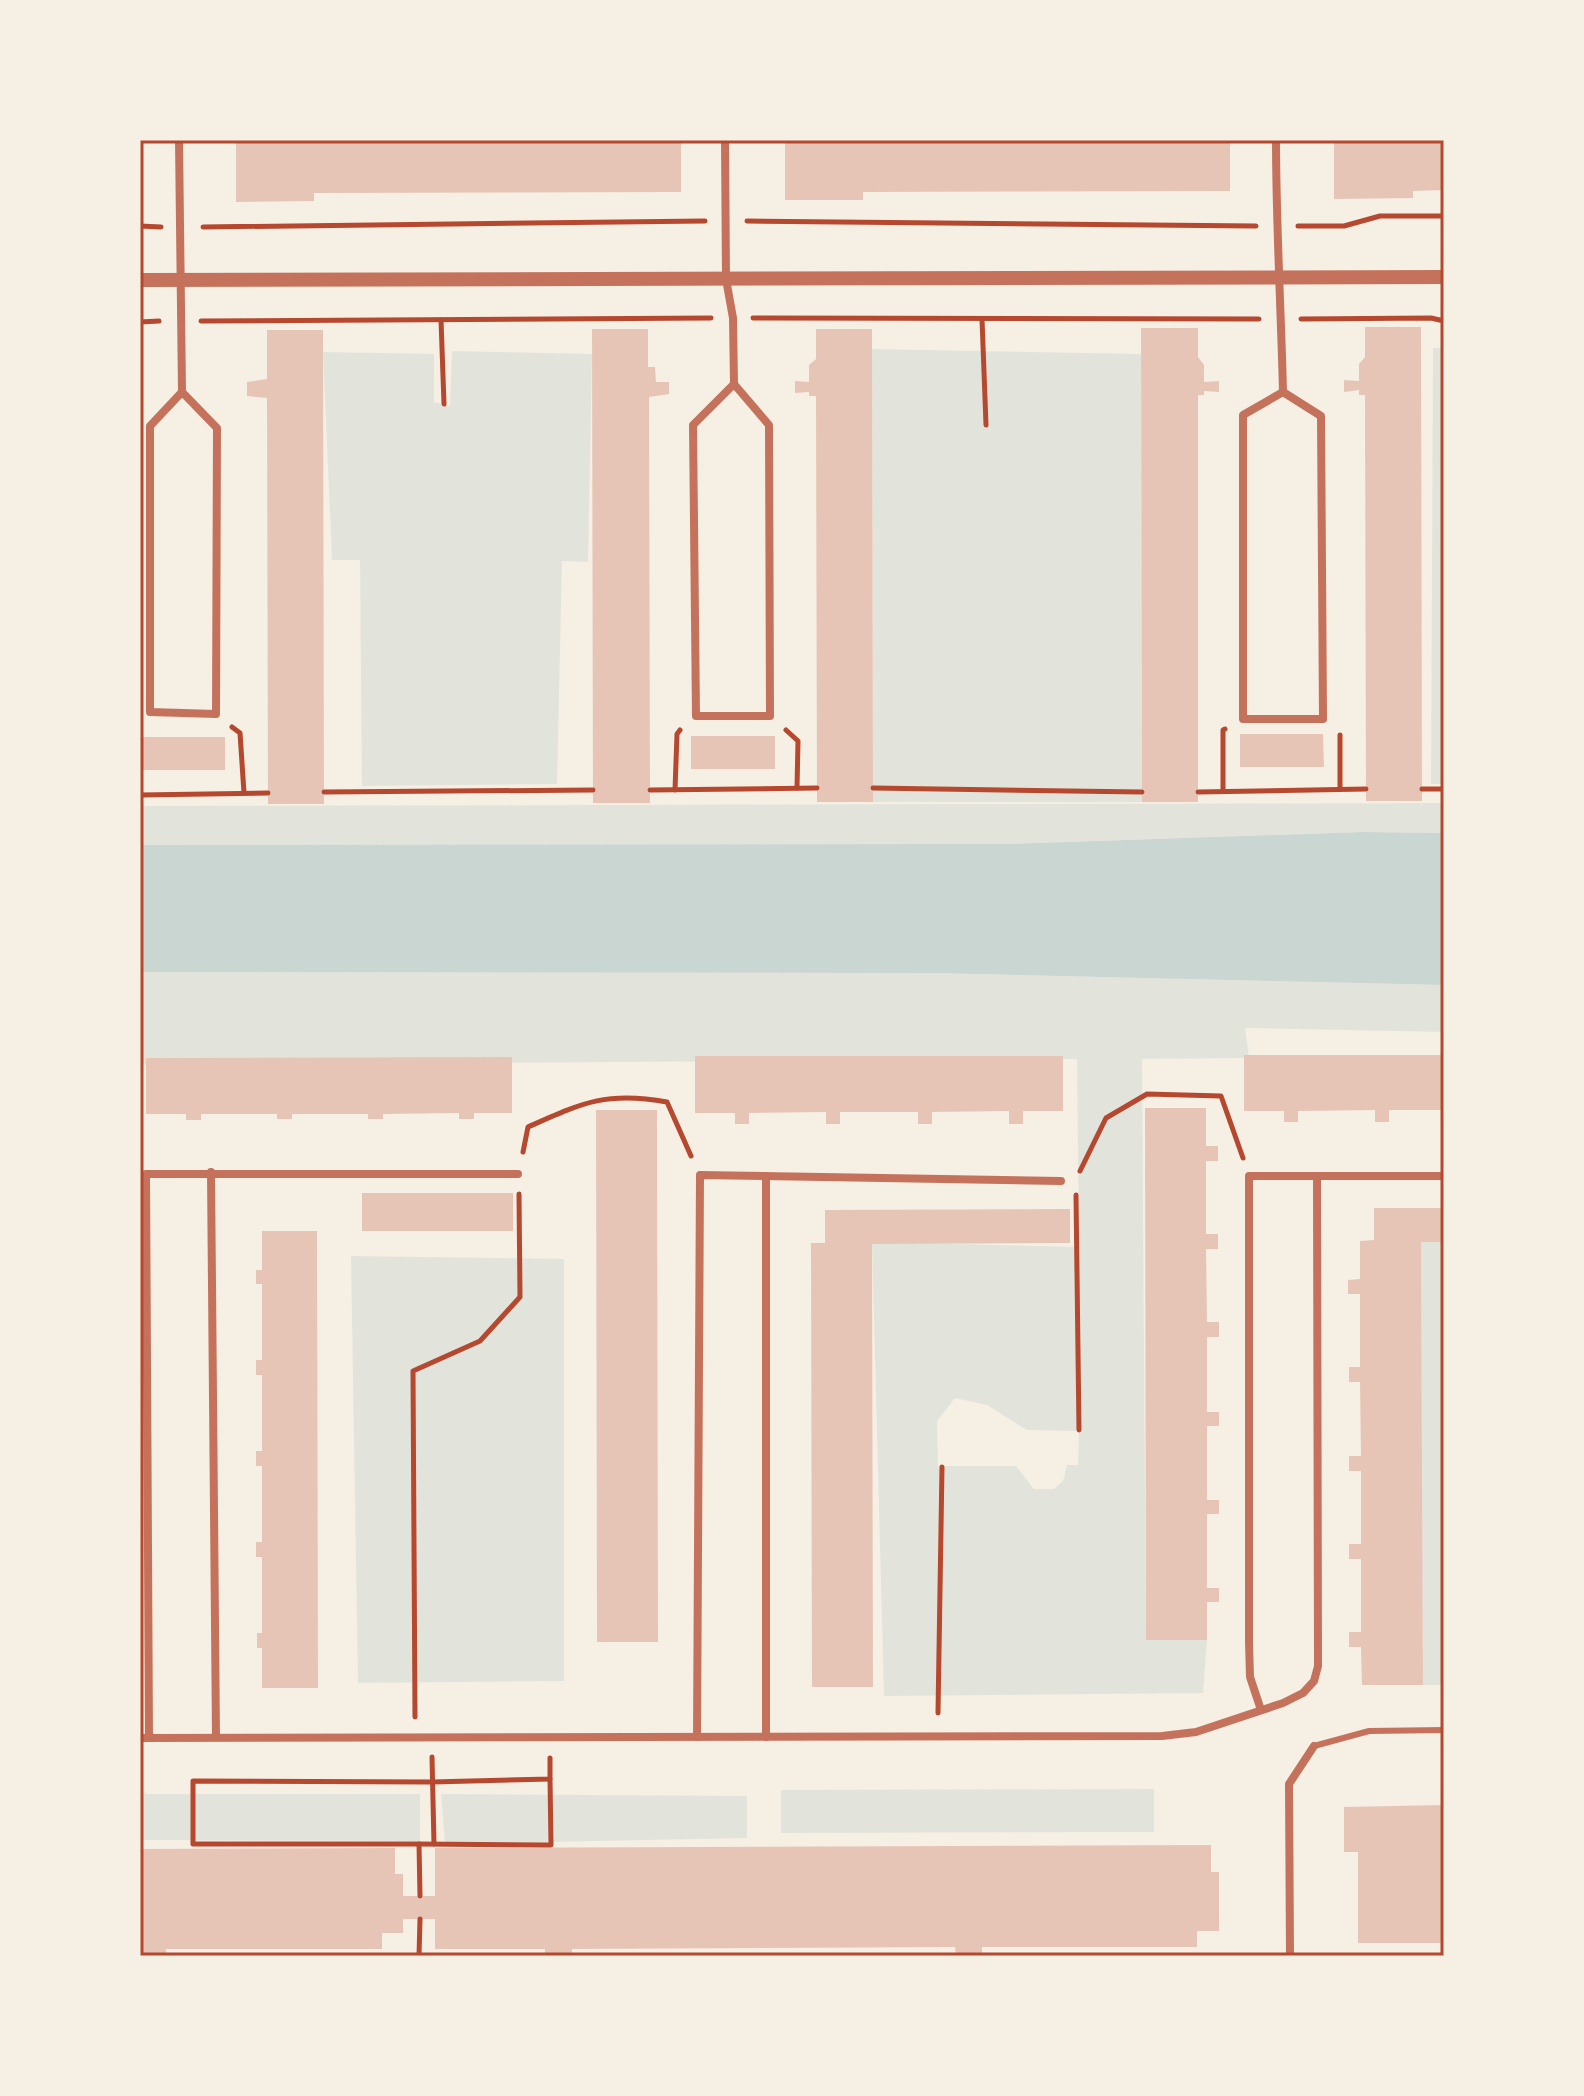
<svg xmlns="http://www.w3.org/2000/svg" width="1584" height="2096" font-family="'Public Sans',sans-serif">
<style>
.green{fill:#e2e4dc;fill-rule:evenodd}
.water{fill:#c9d6d2}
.building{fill:#e6c5b7}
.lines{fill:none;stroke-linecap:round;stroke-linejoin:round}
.path{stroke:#b5482f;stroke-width:5}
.service{stroke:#c5725c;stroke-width:6}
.minor{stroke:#c5725c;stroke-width:8}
.tertiary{stroke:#c5725c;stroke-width:14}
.neatline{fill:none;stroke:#b5482f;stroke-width:3}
</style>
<rect width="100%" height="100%" fill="#f6efe4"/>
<g class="green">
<path d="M1433 348H1444V784H1431Z"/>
<path d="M872 349 1141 354 1142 802H873Z"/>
<path d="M452 351 592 354 588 562 562 561 557 784 362 786 360 560H332L323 352 434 354V402L450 406Z"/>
<path d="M1444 803V833L1363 832 1010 844 140 845V806Z"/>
<path d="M140 972 934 973 1444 985V1032L1245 1028 1249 1058 1142 1059 1146 1640H1207L1203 1693 884 1696 872 1242 1079 1247 1077 1059 140 1065ZM955 1398 987 1405 1027 1430 1079 1431 1078 1465H1067L1063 1481 1054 1489H1034L1016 1466H938L937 1421Z"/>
<path d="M1421 1240 1444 1241V1685H1423Z"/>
<path d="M351 1256 564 1259V1681L358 1683Z"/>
<path d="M1154 1789V1832L781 1833V1790Z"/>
<path d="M140 1794H420V1841L140 1840Z"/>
<path d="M441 1794 747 1796V1838L445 1844Z"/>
</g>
<path class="water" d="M1363 832 1444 833V985L934 973 140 972V845L1010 844Z"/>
<g class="building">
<path d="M236 140H681V192L314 193V201L236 202Z"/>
<path d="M785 140H1230V191L863 192V200H785Z"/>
<path d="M1334 140H1444V190L1413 191V198L1334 199Z"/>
<path d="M1365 327H1421L1422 801H1366L1365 395H1359V390L1344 392V380L1359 381V364L1365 357Z"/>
<path d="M1141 328H1198V357L1204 365V382L1219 381V392L1204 391V395H1198V802H1142Z"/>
<path d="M592 329H648V367H655L656 382H669V394L649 397 650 803H593Z"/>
<path d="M816 329H872L873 802H817L816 396H809V392L795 393V381L809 382V365L816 359Z"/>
<path d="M267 330H323L324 804H268L267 398 247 396V382L267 379Z"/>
<path d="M1240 734H1323L1324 767H1240Z"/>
<rect x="691" y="736" width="84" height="33"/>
<rect x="142" y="737" width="83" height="33"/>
<path d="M1244 1055H1444V1110H1389V1122H1375V1110L1298 1111V1122H1284V1111H1244Z"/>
<path d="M695 1056H1063V1111H1023V1124H1009V1111L932 1112V1124H918V1112H840V1124H826V1112L749 1113V1124H735V1113H695Z"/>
<path d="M512 1057V1113H474V1119H459V1113L383 1114V1119H368V1114H292V1119H277V1114H201V1120H186V1114H146V1058Z"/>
<path d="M1145 1108H1206V1146H1218V1161H1206V1234H1218V1249H1206L1207 1322H1219V1337H1207V1412H1219V1426H1207V1500H1219V1514H1207V1588H1219V1602H1207V1640H1146Z"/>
<path d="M596 1110H657L658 1642H597Z"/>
<rect x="362" y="1193" width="151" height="38"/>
<path d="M1374 1208H1444V1242H1421L1423 1685H1362L1361 1647H1349V1632H1361V1559H1349V1544H1361V1471H1349V1456H1361L1360 1382H1349V1367H1360V1294H1348V1280L1360 1279V1241L1374 1240Z"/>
<path d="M1070 1209V1243L872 1244 873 1687H812L811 1243H825V1210Z"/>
<path d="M262 1231H317L318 1688H262V1648H257V1633H262V1557H256V1542H262V1466H256V1451H262V1375H256V1360H262V1284H256V1270H262Z"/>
<path d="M1444 1805V1943H1358V1852H1344V1807Z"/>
<path d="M1211 1845V1872H1219V1931H1197V1947H982V1956H956L955 1947 572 1949V1956H545V1949H435V1919H403V1933H382V1949H166V1956H140V1849L395 1848V1874H403V1896H435V1848Z"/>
</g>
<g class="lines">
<g class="path">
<path d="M747 221 1256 226"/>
<path d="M140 226 161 227"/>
<path d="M1298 226H1344L1380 216H1444"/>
<path d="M203 227 705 221"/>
<path d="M753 318 1259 319"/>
<path d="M982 319 986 425"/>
<path d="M1301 319 1431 318 1444 321"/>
<path d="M441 320 444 404"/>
<path d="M201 321 711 318"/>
<path d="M140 322 159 321"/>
<path d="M232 727 240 733 244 793"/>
<path d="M786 730 798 741 797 788"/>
<path d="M1340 735V789"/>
<path d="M873 788 1142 792"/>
<path d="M1422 789H1444"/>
<path d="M650 790 817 788"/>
<path d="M675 790 677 734 680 730"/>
<path d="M1223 791V730L1225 729"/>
<path d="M324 792 593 790"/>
<path d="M1198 792 1366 789"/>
<path d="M140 795 268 793"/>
<path d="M523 1152 528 1127C582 1103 606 1091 667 1102L691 1156"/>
<path d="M1080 1171 1106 1118 1147 1094 1221 1096 1243 1158"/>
<path d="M1076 1195 1079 1430"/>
<path d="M938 1713 942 1467"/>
<path d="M415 1717 413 1371 480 1341 520 1297 519 1194"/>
<path d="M432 1757 434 1844"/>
<path d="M419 1844 551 1845 550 1779"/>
<path d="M420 1896 419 1844H193V1781L432 1782 550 1779V1758"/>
<path d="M419 1956 420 1919"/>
</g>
<path class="service" d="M1314 1746 1369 1731 1444 1730"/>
<g class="minor">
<path d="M179 140 182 392 150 426V712L216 714 217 428 182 392"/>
<path d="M725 140 726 279 733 318 734 384 769 425 770 716H696L693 425 734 384"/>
<path d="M1276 140C1276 224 1281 308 1283 392"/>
<path d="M1283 392 1321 416 1323 719H1243V415Z"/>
<path d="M211 1172 216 1737"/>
<path d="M766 1176V1737"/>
<path d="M1261 1710 1250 1677 1249 1642V1176H1444"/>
<path d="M697 1737 700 1175 1061 1181"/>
<path d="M140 1738 1162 1736 1196 1732 1283 1703 1303 1693 1314 1681 1318 1666 1317 1176"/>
<path d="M149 1738 146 1174H518"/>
<path d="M1290 1956 1289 1784 1314 1746"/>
</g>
<path class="tertiary" d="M140 280 1444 277"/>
</g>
<rect width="1584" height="2096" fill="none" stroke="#f6efe4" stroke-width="284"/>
<rect x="142" y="142" width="1300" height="1812" class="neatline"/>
</svg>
